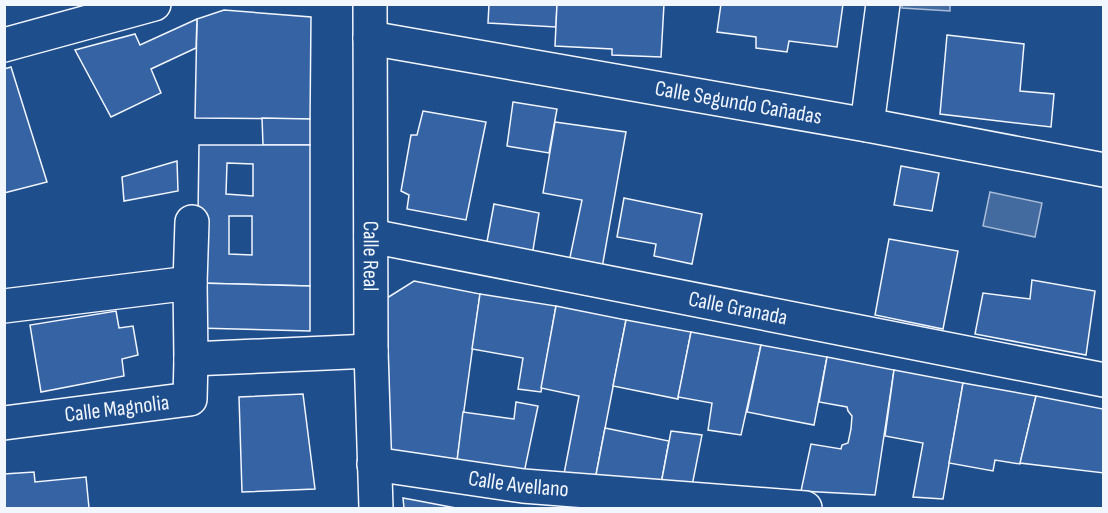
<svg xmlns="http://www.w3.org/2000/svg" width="1108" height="513" font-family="'Sofia Sans Condensed',sans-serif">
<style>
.water{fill:#446ba0;stroke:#a8bbd7;stroke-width:1.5}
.building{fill:#3563a3;stroke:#f2f6ff;stroke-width:1.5;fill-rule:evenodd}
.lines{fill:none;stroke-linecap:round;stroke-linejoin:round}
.minor-casing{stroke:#f2f6ff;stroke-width:36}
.minor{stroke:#1f4e8c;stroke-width:33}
.labels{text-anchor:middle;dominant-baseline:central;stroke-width:4.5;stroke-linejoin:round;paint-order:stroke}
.street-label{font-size:22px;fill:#f2f6ff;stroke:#1f4e8c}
</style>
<rect width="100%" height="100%" fill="#1f4e8c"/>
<g class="water">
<path d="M902 5V4L950 5V11L902 8Z"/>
<path d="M990 192 1042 203 1035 237 983 226Z"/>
</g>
<g class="building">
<path d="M489 4H557L556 27 488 23Z"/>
<path d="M557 4H664L661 57 612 55V49L555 46Z"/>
<path d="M721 4H843L837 47 789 41 787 52 756 48V37L717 32Z"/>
<path d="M224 10 311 17 310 119 195 118 197 19Z"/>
<path d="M197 19 196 48 151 69 161 93 111 117 75 50 135 34 140 45Z"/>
<path d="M947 35 1024 44 1020 91 1054 94 1051 127 940 114Z"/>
<path d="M11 67 47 182 4 193V69Z"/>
<path d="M513 102 557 109 549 153 507 146Z"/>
<path d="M423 111 486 122 466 220 407 209 409 195 401 191 411 135H417Z"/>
<path d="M262 118 310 119V145H263Z"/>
<path d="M555 122 626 132 602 268 569 262 582 200 543 193Z"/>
<path d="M199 145H310V286L197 283ZM227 163 253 164V196L226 194ZM229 216H252V255L229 254Z"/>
<path d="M177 161 178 191 124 201 122 177Z"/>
<path d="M901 166 939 173 932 211 894 205Z"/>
<path d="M624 198 702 214 692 264 654 256 656 244 617 237Z"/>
<path d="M494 204 539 213 532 256 486 247Z"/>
<path d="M889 239 958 251 943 329 875 315Z"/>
<path d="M1032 280 1095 291 1086 355 975 334 983 293 1030 299Z"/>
<path d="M414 281 480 294 457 461 390 452 387 298Z"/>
<path d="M197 283 310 286V331L197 328Z"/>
<path d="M480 294 556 306 541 392 518 389 523 358 472 349Z"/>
<path d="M556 306 626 320 595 480 563 479 579 396 541 388Z"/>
<path d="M116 311 119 328 133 326 138 355 122 359 124 376 41 392 30 325Z"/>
<path d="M626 320 691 332 678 399 613 386Z"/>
<path d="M691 332 761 345 741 435 708 430 712 403 678 397Z"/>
<path d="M761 345 827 357 814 425 747 412Z"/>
<path d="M827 357 894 370 875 495 801 491 811 444 841 449 842 445 848 443 851 429 852 416 848 411 847 407 819 402Z"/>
<path d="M894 370 963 383 943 499 913 497 923 443 885 436Z"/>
<path d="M963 383 1036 396 1020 464 995 460 993 471 949 463Z"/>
<path d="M303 394 315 489 242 492 239 397Z"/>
<path d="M1036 396 1103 409 1104 473 1020 463Z"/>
<path d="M516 402 538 406 524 473 457 461 463 412 514 419Z"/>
<path d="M605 428 669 441 661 484 595 480Z"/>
<path d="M671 431 702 435 692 486 661 484Z"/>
<path d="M34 472 35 482 86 477 89 508H4V474Z"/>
<path d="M403 498 414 500 456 508H404Z"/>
</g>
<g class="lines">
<defs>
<g id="minor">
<path id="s1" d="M370 4 371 351 376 508"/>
<path id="s2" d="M370 38 867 125 1104 170"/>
<path d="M4 45 154 4"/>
<path d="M867 125 883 4"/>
<path id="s3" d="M371 236 1104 380"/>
<path d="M190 283 192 222"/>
<path d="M4 306 190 283 191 359 190 399 4 423"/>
<path d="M191 359 371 351"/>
<path id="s4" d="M374 464 523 486 805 508"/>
</g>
</defs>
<use href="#minor" class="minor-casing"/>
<use href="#minor" class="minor"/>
</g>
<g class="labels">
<g class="street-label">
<text stroke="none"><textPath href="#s2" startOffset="374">Calle Segundo Cañadas</textPath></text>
<text stroke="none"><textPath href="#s1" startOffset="252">Calle Real</textPath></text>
<text stroke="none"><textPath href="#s3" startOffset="374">Calle Granada</textPath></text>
<text transform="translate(117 409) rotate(-7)">Calle Magnolia</text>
<text stroke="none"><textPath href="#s4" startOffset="146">Calle Avellano</textPath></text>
</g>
</g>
<rect width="1108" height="513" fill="none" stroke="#f2f6ff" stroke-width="12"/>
</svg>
